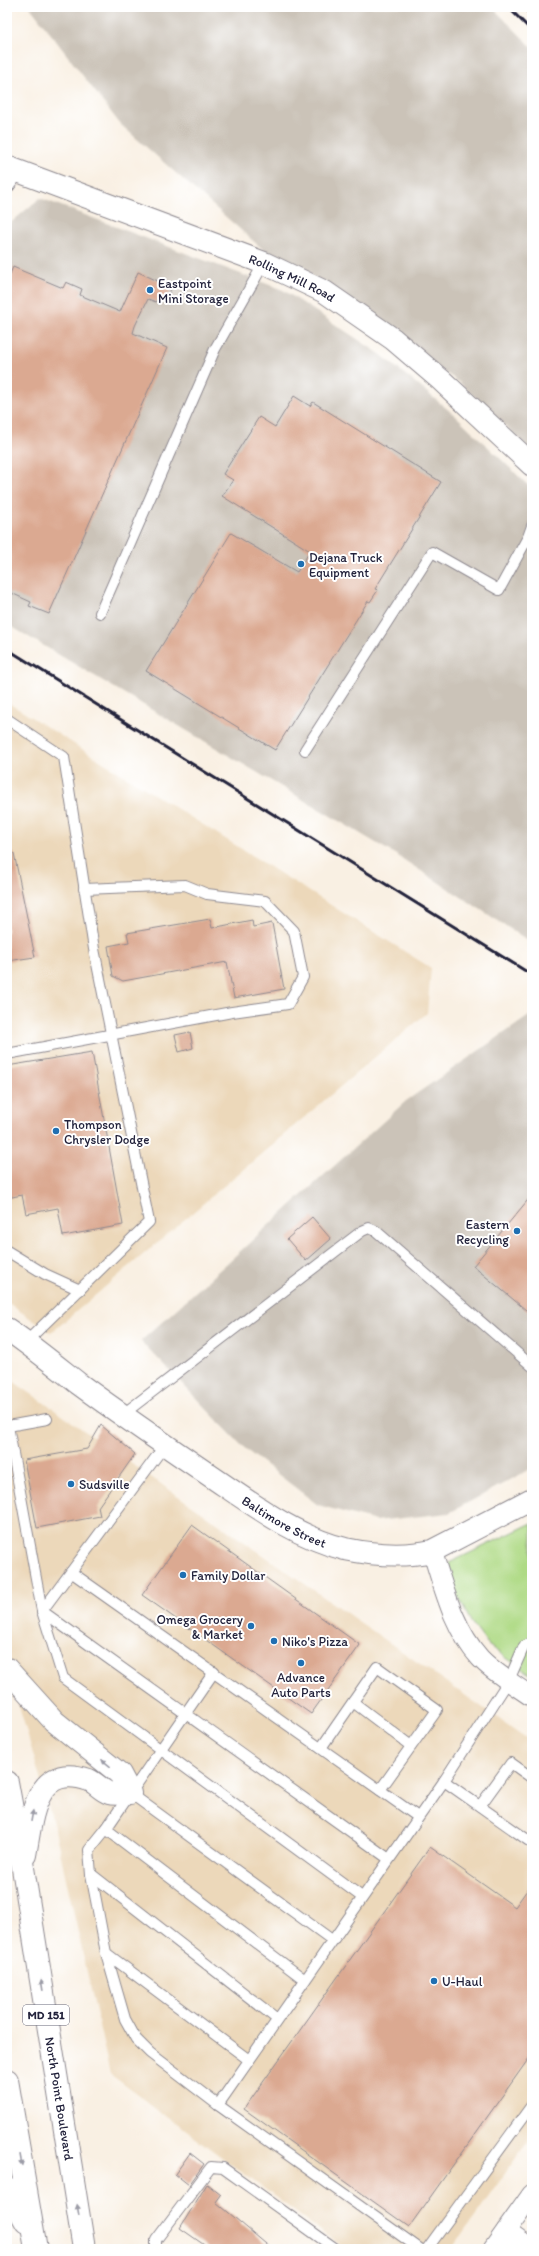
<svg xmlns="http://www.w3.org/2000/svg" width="539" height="2256" font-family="Itim,sans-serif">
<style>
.built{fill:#ecd8ba}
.industrial{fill:#cbc3b8}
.green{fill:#afda85;stroke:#687e60}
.building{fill:#dba991}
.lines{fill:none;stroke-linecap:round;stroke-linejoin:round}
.lane-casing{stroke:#8e898f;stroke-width:12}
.street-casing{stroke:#8e898f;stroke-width:21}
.secondary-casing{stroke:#8e898f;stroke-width:24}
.primary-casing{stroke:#8e898f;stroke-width:24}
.lane{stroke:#fff;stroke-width:10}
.street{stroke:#fff;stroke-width:19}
.secondary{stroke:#fff;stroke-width:22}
.primary{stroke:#fff;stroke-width:22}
.rail{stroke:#22223b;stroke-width:3}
.oneway{fill:#9c9ca7}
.poi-dot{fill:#1f6fb2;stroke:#fff;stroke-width:1.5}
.labels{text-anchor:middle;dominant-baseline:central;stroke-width:4;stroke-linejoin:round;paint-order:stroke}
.shield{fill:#fff;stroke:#646476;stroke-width:1}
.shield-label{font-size:12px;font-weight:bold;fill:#22223b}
.street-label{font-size:13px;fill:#22223b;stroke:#fff}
.poi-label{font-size:13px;fill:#22223b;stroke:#fff;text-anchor:start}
</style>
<rect width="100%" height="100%" fill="#fff"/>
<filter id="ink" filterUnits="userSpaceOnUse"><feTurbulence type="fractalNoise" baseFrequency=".025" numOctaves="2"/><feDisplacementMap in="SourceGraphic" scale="8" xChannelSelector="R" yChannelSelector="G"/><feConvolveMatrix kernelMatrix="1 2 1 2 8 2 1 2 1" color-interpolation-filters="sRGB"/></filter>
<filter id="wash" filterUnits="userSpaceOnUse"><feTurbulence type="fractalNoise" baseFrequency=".012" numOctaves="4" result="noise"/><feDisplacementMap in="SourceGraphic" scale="16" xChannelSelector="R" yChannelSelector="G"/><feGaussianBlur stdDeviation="0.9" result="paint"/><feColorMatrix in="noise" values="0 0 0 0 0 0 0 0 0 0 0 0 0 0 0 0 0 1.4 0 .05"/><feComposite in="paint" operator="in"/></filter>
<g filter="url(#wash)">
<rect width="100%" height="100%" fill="#f9f0e3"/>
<g class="built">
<path d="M7 702 431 968 427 1013 51 1333 7 1302Z"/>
<path d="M7 1377 532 1742V2135L452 2249H345L110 2074 55 1830 11 1678 7 1654Z"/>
</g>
<g class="industrial">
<path d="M30 7H492L532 47V451L459 382 275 260 120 124Z"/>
<path d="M40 198 283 290 380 354 457 417 532 489V943L398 856 7 624V226Z"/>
<path d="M532 1014V1468L449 1513 376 1521 318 1505 245 1449 141 1341 406 1101Z"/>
</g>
<path class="green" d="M532 1523V1676L488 1645 471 1622 456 1593 449 1563Z"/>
<g id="blocks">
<g class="building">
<path d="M13 267 63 288 66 282 82 289 80 295 120 312 138 272 158 281 159 279 173 285 165 301 158 298 156 302 148 299 135 326 133 333 167 348 49 614 29 606 31 602 7 591V281Z"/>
<path d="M294 396 310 406 313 402 441 482 375 589 378 590 370 602 368 601 275 750 146 671 231 533 297 572 310 551 222 496 233 480 223 474 259 417 275 427Z"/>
<path d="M14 853 35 957 7 961V854Z"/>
<path d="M210 919 212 928 252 920 253 927 272 923 284 989 234 998 227 962 123 981 113 976 108 946 129 942 127 933Z"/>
<path d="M190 1032 193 1048 179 1052 175 1035Z"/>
<path d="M92 1052 123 1225 63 1236 58 1208 26 1214 22 1195 7 1198V1066Z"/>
<path d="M532 1195V1315L473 1266Z"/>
<path d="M312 1217 331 1239 306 1261 287 1239Z"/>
<path d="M101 1425 135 1454 98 1507 100 1516 37 1528 24 1460 87 1449Z"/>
<path d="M192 1525 360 1645 311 1714 142 1595Z"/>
<path d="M430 1847 515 1907 532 1883V2054L409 2227 244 2109Z"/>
<path d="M190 2153 204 2164 189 2185 175 2174Z"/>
<path d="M207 2184 221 2195 216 2202 272 2249H210L180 2228Z"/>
</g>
</g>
</g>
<g filter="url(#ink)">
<use href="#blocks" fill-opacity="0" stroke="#8e898f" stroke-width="1"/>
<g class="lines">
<defs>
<g id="lane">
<path d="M7 189 20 172"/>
<path d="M100 613 215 349 264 263"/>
<path d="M7 719 64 757 94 949 149 1222 26 1342"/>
<path d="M305 750 432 552 499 590 528 537 532 526"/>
<path d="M7 1054 232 1012 288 1004 303 977 294 931 265 901 207 894 185 885 84 889"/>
<path d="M7 1251 45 1274 80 1290"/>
<path d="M122 1415 362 1231 369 1228 376 1231 532 1366"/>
<path d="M47 1419 8 1426 42 1611 63 1678 362 1897"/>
<path d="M71 1572 418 1817"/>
<path d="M42 1611 389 1859"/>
<path d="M42 1611 165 1445"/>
<path d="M214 1672 106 1829 89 1850 91 1874 106 1953 125 2019 136 2039 150 2053 218 2105 420 2249"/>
<path d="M353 1702 411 1746"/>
<path d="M321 1748 377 1667 437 1710 380 1790"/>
<path d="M444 1781 532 1843"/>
<path d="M130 1793 332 1940"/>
<path d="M480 1806 511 1763 532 1778"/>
<path d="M106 1829 305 1980"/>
<path d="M91 1874 277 2019"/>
<path d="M106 1953 249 2060"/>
<path d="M218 2105 444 1781 509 1680 524 1646 532 1643"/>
<path d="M156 2249V2240L211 2167 223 2168 336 2249"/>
<path d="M427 2249 532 2105"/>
</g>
<g id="street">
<path d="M432 1551C444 1588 453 1628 480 1658 494 1673 515 1685 532 1697"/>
<path d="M506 2231 531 2249"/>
<path d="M493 2249 532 2194"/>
</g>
<g id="secondary">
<path id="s1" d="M7 167 264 263 325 292 393 339 441 380 532 465"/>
<path id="s2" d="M7 1329C32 1346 55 1365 79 1384 124 1417 171 1449 218 1481 256 1507 299 1538 345 1549 374 1555 404 1557 432 1551L532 1499"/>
</g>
<g id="primary">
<path d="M7 1669 54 1721 120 1774 130 1793C124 1793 115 1795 109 1793 102 1791 96 1783 89 1780 34 1761 32 1819 25 1855"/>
<path id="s3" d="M7 1782 23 1868 84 2249"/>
<path d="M7 2080 36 2249"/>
<path d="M7 2188 26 2222"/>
</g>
</defs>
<use href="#lane" class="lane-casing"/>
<use href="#street" class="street-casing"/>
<use href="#secondary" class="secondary-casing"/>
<use href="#primary" class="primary-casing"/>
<use href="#lane" class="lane"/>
<use href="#street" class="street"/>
<use href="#secondary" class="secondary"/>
<use href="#primary" class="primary"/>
<g class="rail">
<path d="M508 7 532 31"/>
<path d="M523 7 532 16"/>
<path d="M7 649 532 975"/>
</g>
</g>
<defs><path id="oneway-solid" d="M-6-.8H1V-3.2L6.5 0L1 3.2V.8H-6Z"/></defs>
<g class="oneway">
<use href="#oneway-solid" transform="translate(106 1763) rotate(-141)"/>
<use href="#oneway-solid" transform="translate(32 1816) rotate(-80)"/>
<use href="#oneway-solid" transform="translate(42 1985) rotate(-99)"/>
<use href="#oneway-solid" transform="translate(21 2160) rotate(80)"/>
<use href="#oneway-solid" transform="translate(78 2210) rotate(-99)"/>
</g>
</g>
<g class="poi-dot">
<circle cx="150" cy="290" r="4"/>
<circle cx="301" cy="564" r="4"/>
<circle cx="56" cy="1131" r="4"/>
<circle cx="517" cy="1231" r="4"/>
<circle cx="71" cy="1484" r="4"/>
<circle cx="183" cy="1575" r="4"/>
<circle cx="251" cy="1626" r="4"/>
<circle cx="274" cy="1641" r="4"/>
<circle cx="301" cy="1663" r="4"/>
<circle cx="434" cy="1981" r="4"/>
</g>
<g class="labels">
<rect class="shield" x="23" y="2005" width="46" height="20" rx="3"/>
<g class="shield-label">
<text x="46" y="2015">MD 151</text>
</g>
<g class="street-label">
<text stroke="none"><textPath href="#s1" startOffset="306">Rolling Mill Road</textPath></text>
<text stroke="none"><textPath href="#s2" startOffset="338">Baltimore Street</textPath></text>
<text stroke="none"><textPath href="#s3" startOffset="321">North Point Boulevard</textPath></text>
</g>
<g class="poi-label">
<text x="158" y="283">Eastpoint<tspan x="158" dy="15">Mini Storage</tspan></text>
<text x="309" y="557">Dejana Truck<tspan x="309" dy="15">Equipment</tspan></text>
<text x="64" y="1124">Thompson<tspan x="64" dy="15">Chrysler Dodge</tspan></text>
<text x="509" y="1224" text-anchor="end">Eastern<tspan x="509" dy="15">Recycling</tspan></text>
<text x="79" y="1484">Sudsville</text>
<text x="191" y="1575">Family Dollar</text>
<text x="243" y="1619" text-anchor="end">Omega Grocery<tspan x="243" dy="15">&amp; Market</tspan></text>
<text x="282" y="1641">Niko's Pizza</text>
<text x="301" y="1677" text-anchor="middle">Advance<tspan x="301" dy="15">Auto Parts</tspan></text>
<text x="442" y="1981">U-Haul</text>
</g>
</g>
<rect width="539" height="2256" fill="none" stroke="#fff" stroke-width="24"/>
</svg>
